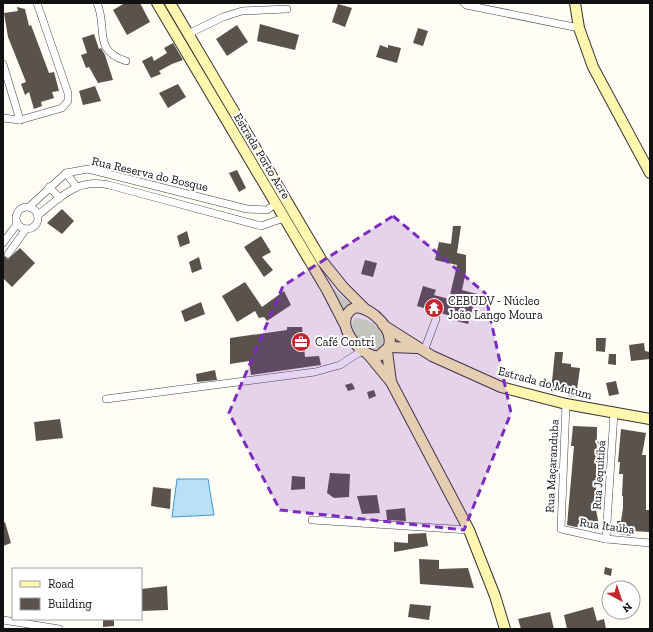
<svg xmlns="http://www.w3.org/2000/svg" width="653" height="632" font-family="'Zilla Slab',serif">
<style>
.green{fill:#d5ebbd}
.water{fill:#b9e0f7;stroke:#3f96cf}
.building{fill:#5a524d}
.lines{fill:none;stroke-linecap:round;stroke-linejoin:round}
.street-casing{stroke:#444;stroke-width:8}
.secondary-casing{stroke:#333;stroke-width:12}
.street{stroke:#fff;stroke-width:7}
.secondary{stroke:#fff6b0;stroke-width:10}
.marked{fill:#7b2cbf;fill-opacity:0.2;stroke:#7b2cbf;stroke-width:3;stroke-dasharray:8 5;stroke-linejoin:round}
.labels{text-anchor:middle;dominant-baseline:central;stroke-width:4;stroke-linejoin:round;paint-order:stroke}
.street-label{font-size:12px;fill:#111;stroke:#fff}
.poi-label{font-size:12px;fill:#111;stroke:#fff;text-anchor:start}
</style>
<rect width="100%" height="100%" fill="#fffdf5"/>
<g class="green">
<path d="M331 287 352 305 343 312Z"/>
<path d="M355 318C371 318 389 332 381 349 366 351 353 337 352 323Z"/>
</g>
<path class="water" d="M177 479H208L214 515 172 517Z"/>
<g class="building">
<path d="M125 3H140L150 22 127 35 113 10Z"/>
<path d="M338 4 352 8 345 27 332 22Z"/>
<path d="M17 7 25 9 29 26 31 25 49 73 54 72 59 91 52 92 54 98 41 102 42 106 34 109 29 92 25 95 21 84 26 82 8 37 4 13 18 11Z"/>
<path d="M260 24 299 35 295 50 257 41Z"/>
<path d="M237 25 248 42 227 56 216 39Z"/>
<path d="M418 28 428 31 423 46 413 43Z"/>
<path d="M94 34 99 49 101 48 105 55 113 80 98 83 89 67 86 68 81 55 87 53 82 38Z"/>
<path d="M173 43 183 60 172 64 159 71 161 74 151 78 142 61 152 56 154 61 167 53 164 48Z"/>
<path d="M380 45 388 48V45L401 48 397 63 376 57Z"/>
<path d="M178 84 186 97 168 108 159 93Z"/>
<path d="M95 86 101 101 83 105 79 91Z"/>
<path d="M237 170 246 188 239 192 229 173Z"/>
<path d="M62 209 74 221 62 234 47 223Z"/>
<path d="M453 226H461L457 253 466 255V272L462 290 477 294 468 324 453 320 454 317 417 306 423 286 436 290 434 295 449 299 457 265 435 260 439 242 451 244Z"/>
<path d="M187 231 190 243 180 247 177 236Z"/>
<path d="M261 236 271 252 262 257 273 270 264 277 244 247Z"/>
<path d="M20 248 35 263 12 287 3 278V250L4 256 8 259Z"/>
<path d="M199 257 202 269 192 273 189 262Z"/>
<path d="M365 260 377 263 373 277 361 274Z"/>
<path d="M245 282 262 307 284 291 291 305 267 321 264 317 259 318 255 311 237 322 222 296Z"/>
<path d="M201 302 205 314 185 322 181 311Z"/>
<path d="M287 327H302L305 357 319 356 321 365 251 375 249 361 230 364V338L287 330Z"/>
<path d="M596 338H606L605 352 596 351Z"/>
<path d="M644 343 645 351 650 352V359L631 361 629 345Z"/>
<path d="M555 352H563L562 363 571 364V367L580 368 576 397 568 396 569 393 551 391Z"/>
<path d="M609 354H616V365L608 364Z"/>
<path d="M215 370 217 380 197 382 196 374Z"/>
<path d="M616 381 619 394 609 396 606 383Z"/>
<path d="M352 383 355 389 348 391 345 385Z"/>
<path d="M374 390 376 396 369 399 367 392Z"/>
<path d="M60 419 63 438 36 441 34 422Z"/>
<path d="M573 426 597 427 596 510 599 525 576 527 567 525 574 446H571Z"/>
<path d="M621 429 646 433 642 455H646V510H650V532L630 531 631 536 619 534 617 521H621L623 508V496H622L623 474H619L620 462H618Z"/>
<path d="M330 473 350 474 349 497 334 498 327 493Z"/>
<path d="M292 476 305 477V489L291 490Z"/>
<path d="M153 487 171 489 170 509 151 506Z"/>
<path d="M377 495 380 513 362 514 357 496Z"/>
<path d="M405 508 406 521 387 520 386 510Z"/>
<path d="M5 522 11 543 3 546V523Z"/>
<path d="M426 533 428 546 394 552V542L408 543V534Z"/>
<path d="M419 559 439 560V569L468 568 474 588 420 584Z"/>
<path d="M605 567 612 569 611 576 604 574Z"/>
<path d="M167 586 168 610 141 611V589Z"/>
<path d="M410 604 431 606 429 620 408 617Z"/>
<path d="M593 607 597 621 604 619 606 629H567L564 615Z"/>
<path d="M550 612 554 629H521L518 619Z"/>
<path d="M103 619H114V626L103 627Z"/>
</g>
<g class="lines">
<defs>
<g id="street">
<path d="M97 3C108 27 92 51 126 61"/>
<path d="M464 3 466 5 579 28"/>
<path d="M188 34 223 17 242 11 287 9"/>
<path d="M3 64 20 120"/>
<path d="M3 118 20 120 62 108 68 101V93L37 3"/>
<path d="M66 173 76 186"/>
<path d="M49 187 60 198"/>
<path d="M29 207 66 173 88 169 247 209 267 210 275 204"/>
<circle cx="27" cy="218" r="11"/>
<path d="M38 215C61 197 77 178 109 185L261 226 284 218"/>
<path d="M3 243 17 224"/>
<path d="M8 254 26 229"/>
<path d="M424 351 436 319"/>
<path d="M106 399 315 372 340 365 363 350"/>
<path d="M566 404 561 529 606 539 650 543"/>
<path d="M312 520 469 530"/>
<path d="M606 539 614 413"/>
<path d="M3 620 59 629"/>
</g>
<g id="secondary">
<path d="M157 3 327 290 344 323"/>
<path d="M170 3 322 261 343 287 365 309"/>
<path d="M575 3 579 28 593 67 650 173"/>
<path d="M356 307C373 309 394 329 389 347L379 356C361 359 328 319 356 307Z"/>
<path d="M383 325 432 356 501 387 566 404 650 419"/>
<path d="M389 347 417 348"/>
<path d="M387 351 391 382"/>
<path d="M368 354 391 382 469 530 495 596 505 629"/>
</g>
</defs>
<use href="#street" class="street-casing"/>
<use href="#secondary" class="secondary-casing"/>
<use href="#street" class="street"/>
<use href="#secondary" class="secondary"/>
</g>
<path class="marked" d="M393 216 485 293 511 413 464 530 280 510 229 413 283 286Z"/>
<defs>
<symbol id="temple-disc" viewBox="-11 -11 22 22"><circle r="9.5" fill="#c4262e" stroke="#fff"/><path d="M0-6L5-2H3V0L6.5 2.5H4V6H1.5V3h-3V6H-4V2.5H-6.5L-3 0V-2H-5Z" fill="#fff"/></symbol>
<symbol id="office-disc" viewBox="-11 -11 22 22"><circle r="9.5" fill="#c4262e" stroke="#fff"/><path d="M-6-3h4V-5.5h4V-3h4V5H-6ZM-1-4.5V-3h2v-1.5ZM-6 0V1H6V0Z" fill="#fff"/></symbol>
</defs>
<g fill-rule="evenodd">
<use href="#temple-disc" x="423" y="297" width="22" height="22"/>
<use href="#office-disc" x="290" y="331" width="22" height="22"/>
</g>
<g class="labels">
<g class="street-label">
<text transform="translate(262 156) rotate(59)">Estrada Porto Acre</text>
<text transform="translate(150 174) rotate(13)">Rua Reserva do Bosque</text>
<text transform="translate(545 383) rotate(15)">Estrada do Mutum</text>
<text transform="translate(552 466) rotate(-87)">Rua Maçaranduba</text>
<text transform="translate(599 475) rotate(-86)">Rua Jequitibá</text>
<text transform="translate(607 526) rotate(8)">Rua Itaúba</text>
</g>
<g class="poi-label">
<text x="448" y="301">CEBUDV - Núcleo<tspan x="448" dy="14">João Lango Moura</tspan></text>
<text x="315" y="342">Café Contri</text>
</g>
</g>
<rect width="653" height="632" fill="none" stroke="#111111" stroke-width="8"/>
<rect x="12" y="568" width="130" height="52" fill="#ffffff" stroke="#a0a0a0"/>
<rect x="20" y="581" width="20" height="6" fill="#fff6b0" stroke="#a0a0a0"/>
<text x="48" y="588" font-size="12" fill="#111111">Road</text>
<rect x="20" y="598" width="20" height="12" fill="#5a524d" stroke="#a0a0a0"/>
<text x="48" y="608" font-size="12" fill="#111111">Building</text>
<g transform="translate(621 600) rotate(140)"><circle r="19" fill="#ffffff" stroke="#a0a0a0"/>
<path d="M0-3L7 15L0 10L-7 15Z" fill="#c4262e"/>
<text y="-6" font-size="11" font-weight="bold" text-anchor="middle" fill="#111111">N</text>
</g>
</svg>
